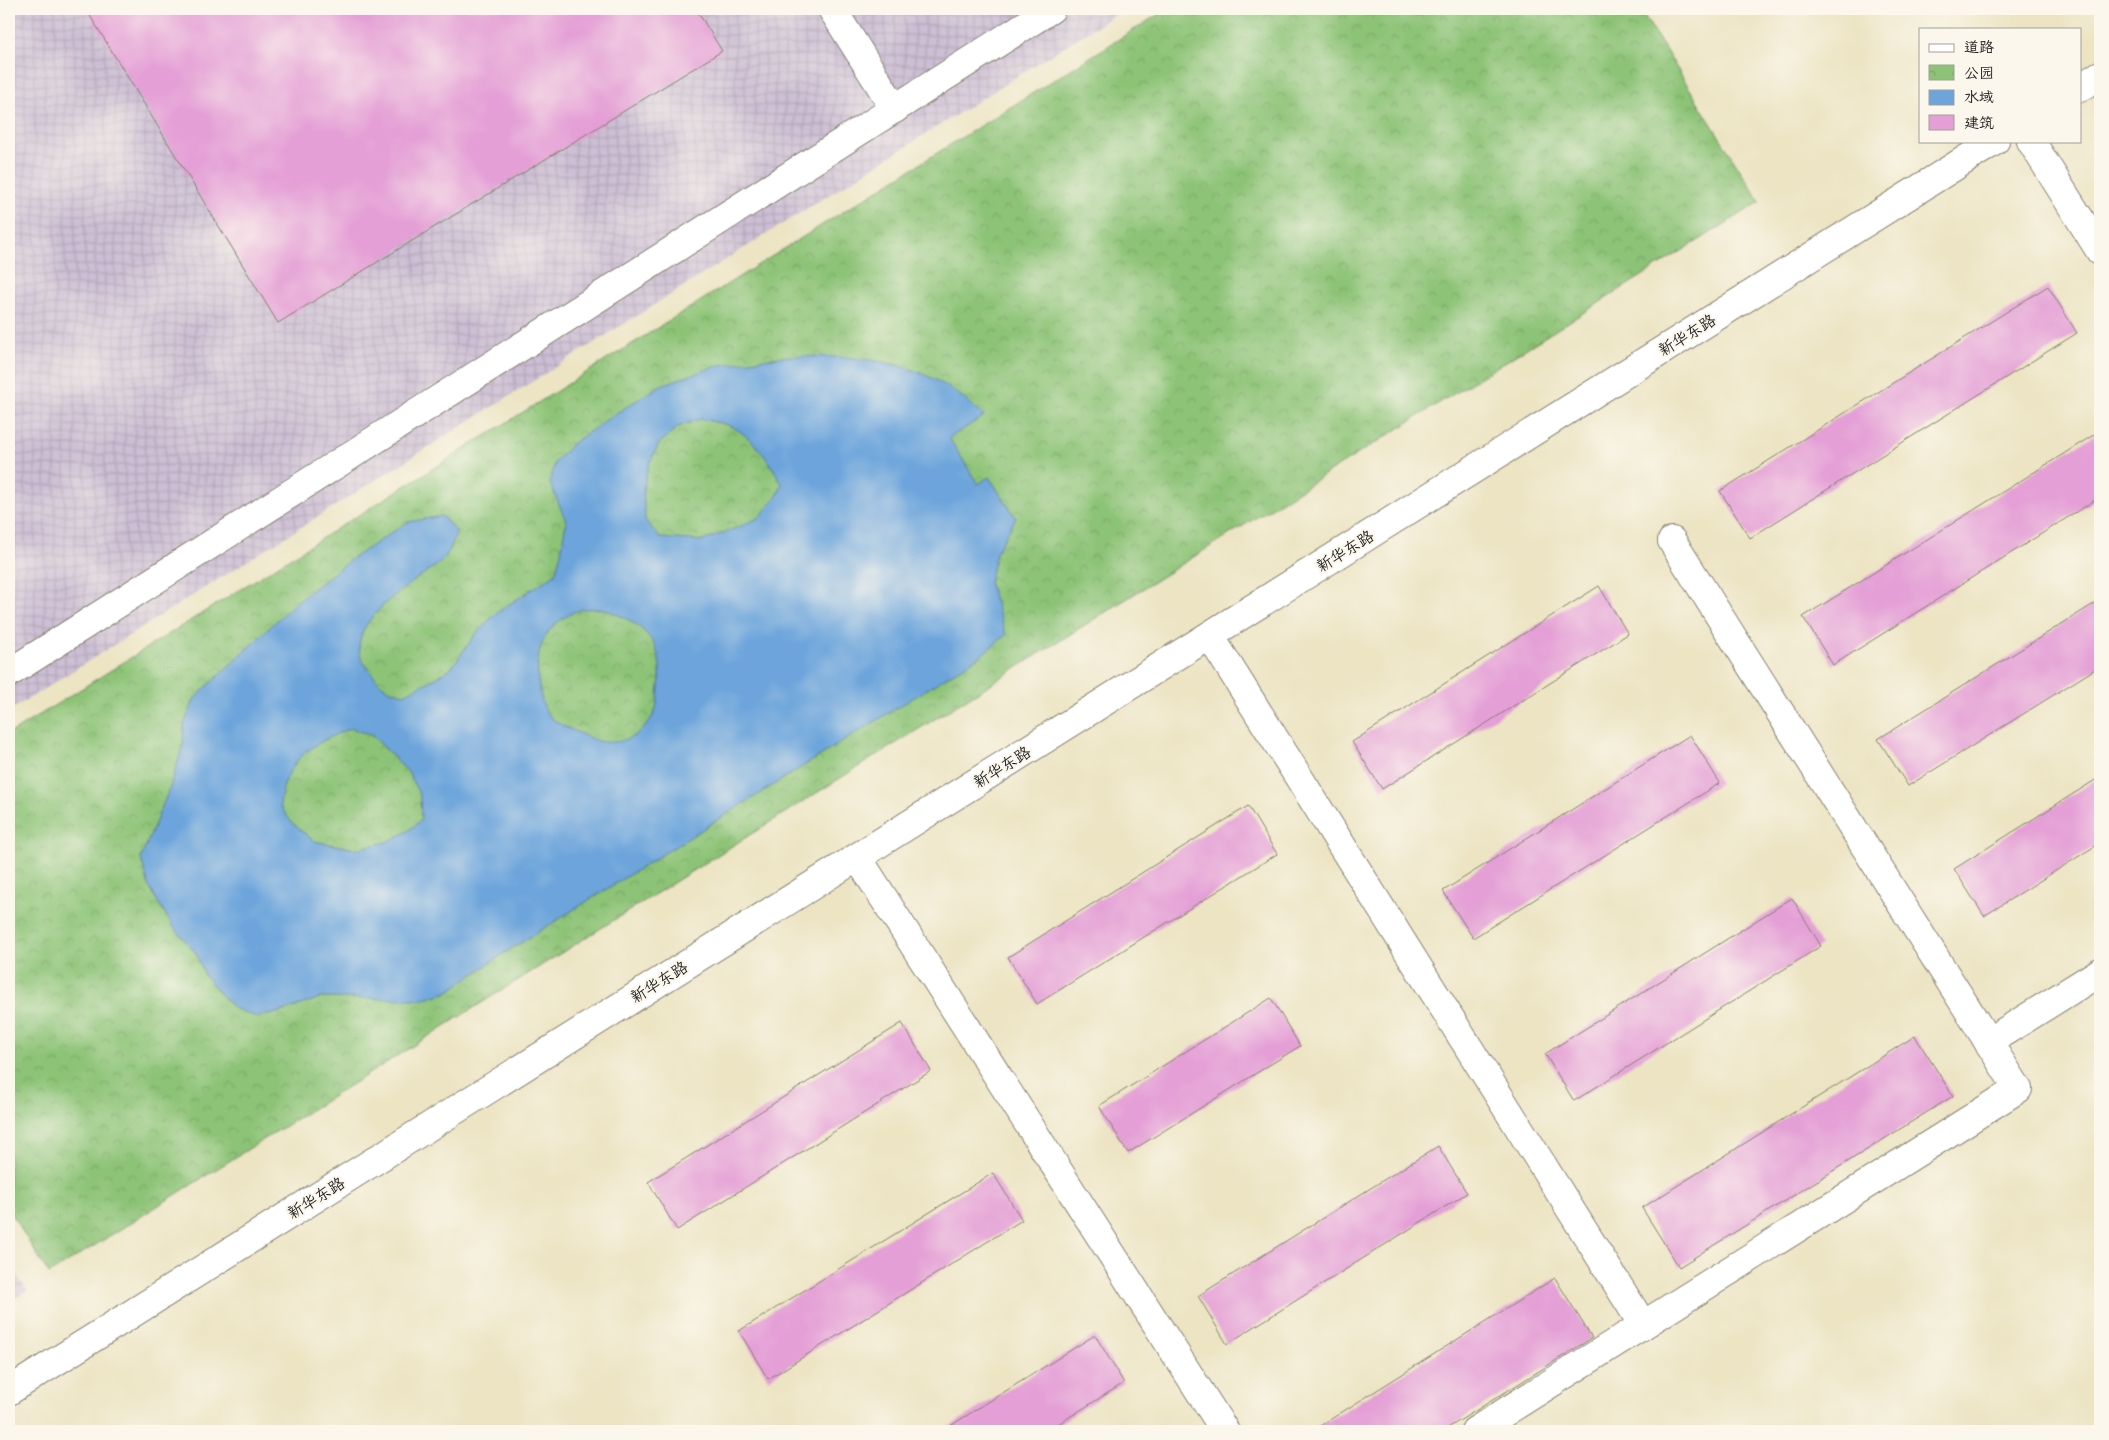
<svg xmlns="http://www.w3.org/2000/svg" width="2109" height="1440" font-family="Itim,'LXGW WenKai TC',sans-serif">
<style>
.industrial{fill:url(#industrial-grid)}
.park{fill:url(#park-crowns);stroke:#547049}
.water{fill:#6ca4db;stroke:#44607c;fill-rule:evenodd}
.building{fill:#e49fd6}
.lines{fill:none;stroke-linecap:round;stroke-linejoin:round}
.minor-casing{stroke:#848070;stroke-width:30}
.major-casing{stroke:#848070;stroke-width:30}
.minor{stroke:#fff;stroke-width:28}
.major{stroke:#fff;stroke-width:28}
.labels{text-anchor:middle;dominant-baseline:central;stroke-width:4.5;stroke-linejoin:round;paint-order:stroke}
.street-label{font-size:16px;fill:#1c1c1c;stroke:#fbf7ec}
</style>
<defs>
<pattern id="industrial-grid" width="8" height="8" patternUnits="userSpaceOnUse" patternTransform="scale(1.25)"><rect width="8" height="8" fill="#ccbed4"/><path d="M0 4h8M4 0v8" fill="none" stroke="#afa3b5"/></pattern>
<pattern id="park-crowns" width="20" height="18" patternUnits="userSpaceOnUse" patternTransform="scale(1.25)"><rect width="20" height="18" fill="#8cc376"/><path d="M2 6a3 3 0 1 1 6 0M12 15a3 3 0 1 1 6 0" fill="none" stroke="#78a766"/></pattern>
</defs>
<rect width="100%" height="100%" fill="#fbf7ec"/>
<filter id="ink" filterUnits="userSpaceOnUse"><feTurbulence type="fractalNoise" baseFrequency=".02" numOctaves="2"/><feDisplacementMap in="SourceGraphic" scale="10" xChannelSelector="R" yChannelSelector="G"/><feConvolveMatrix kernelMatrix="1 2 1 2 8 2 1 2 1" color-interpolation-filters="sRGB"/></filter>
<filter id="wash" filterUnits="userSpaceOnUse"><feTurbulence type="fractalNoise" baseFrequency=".0096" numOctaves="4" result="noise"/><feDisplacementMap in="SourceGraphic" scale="20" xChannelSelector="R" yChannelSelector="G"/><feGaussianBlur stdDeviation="1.12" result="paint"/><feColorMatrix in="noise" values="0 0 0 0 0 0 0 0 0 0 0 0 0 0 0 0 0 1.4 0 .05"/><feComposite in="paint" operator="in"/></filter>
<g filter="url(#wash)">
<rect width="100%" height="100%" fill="#ece4c3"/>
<g class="industrial">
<path d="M9 9H1124L9 711Z"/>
<path d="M9 1262 27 1291 9 1302Z"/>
</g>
<path class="park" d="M1167 9H1640L1760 202 49 1274 9 1210V734Z"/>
<path class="water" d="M787 356C844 357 897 355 948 387 961 395 972 406 984 416L949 438 978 484 989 477 1016 518 996 553 989 582 1006 635 980 656 506 952 446 993 421 999 320 998 278 1013 257 1017 233 1008 204 975 196 953 172 925 149 887 141 858 170 787 183 745 184 724 195 698 295 603 350 560 408 522 442 516 457 532C453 541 449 553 443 560 439 565 430 569 425 573 400 591 339 630 366 666 380 684 381 688 404 694L436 678 452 667 475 635 496 613 555 574 561 553 566 521 550 483 555 462 573 443 618 412 661 385 720 365ZM699 419C709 421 721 422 730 426 753 436 771 463 782 484L778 494 760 517 741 526 703 541 660 538 645 520 643 489 649 464 659 444 678 427ZM582 609C589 609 598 608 605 609 610 610 614 614 619 615 652 630 664 651 659 687 658 696 658 705 654 713 644 735 622 746 598 741 591 739 584 735 577 732 568 728 554 723 548 714 542 705 541 696 539 686 533 648 545 622 582 609ZM351 728 373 736 408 772 420 796 421 820 408 831 387 842 356 849 314 841 292 823 280 806C284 760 311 744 351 728Z"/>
<g id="blocks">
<g class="building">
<path d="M86 9H696L722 51 278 323Z"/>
<path d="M2048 286 2077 333 1750 538 1720 491Z"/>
<path d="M2100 431V497L1833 665 1803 617Z"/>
<path d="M1599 586 1628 634 1382 789 1352 742Z"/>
<path d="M2100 600V666L1908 786 1878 739Z"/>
<path d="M1690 735 1720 783 1473 938 1443 891Z"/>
<path d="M2100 777V843L1984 916 1954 869Z"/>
<path d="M1248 806 1277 854 1037 1004 1008 957Z"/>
<path d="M1792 898 1821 946 1574 1101 1545 1054Z"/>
<path d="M1271 998 1300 1046 1128 1153 1099 1106Z"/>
<path d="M902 1023 931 1071 677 1230 648 1182Z"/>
<path d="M1915 1036 1953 1096 1679 1267 1642 1208Z"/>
<path d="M1438 1146 1467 1193 1227 1344 1198 1296Z"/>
<path d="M993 1173 1022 1220 768 1379 739 1331Z"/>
<path d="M1555 1278 1592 1338 1443 1431H1312Z"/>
<path d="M1095 1335 1124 1383 1047 1431H942Z"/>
</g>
</g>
</g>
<g filter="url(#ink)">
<use href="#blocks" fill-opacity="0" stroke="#848070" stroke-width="1"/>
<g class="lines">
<defs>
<g id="minor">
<path d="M832 9 895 109"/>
<path d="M2031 141 2100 251"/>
<path d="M1210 636 1643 1325"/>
<path d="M9 673 1051 9"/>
<path d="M858 858 1225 1431"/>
<path d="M1988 1042 2100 972"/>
<path d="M1475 1431 2018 1089 1672 541"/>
</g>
<g id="major">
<path d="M2080 88 2100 75"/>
<path d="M9 1391 1995 141"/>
</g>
</defs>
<use href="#minor" class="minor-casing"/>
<use href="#major" class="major-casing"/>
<use href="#minor" class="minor"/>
<use href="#major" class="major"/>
</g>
</g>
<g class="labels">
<g class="street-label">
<text transform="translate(1687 335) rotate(-32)">新华东路</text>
<text transform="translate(1345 551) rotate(-32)">新华东路</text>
<text transform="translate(1002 767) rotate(-32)">新华东路</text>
<text transform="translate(659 982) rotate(-32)">新华东路</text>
<text transform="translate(316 1198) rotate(-32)">新华东路</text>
</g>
</g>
<rect width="2109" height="1440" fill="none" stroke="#fbf7ec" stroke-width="30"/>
<rect x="1919" y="28" width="162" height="115" fill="#fbf7ec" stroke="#a29f99"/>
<rect x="1929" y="44" width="25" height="8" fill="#ffffff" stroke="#a29f99"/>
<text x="1964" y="52" font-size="15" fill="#1c1c1c">道路</text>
<rect x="1929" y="65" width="25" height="15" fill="url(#park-crowns)" stroke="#a29f99"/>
<text x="1964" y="78" font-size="15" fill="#1c1c1c">公园</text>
<rect x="1929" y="90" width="25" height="15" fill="#6ca4db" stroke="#a29f99"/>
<text x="1964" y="102" font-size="15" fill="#1c1c1c">水域</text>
<rect x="1929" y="115" width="25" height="15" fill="#e49fd6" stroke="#a29f99"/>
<text x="1964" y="128" font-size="15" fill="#1c1c1c">建筑</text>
</svg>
